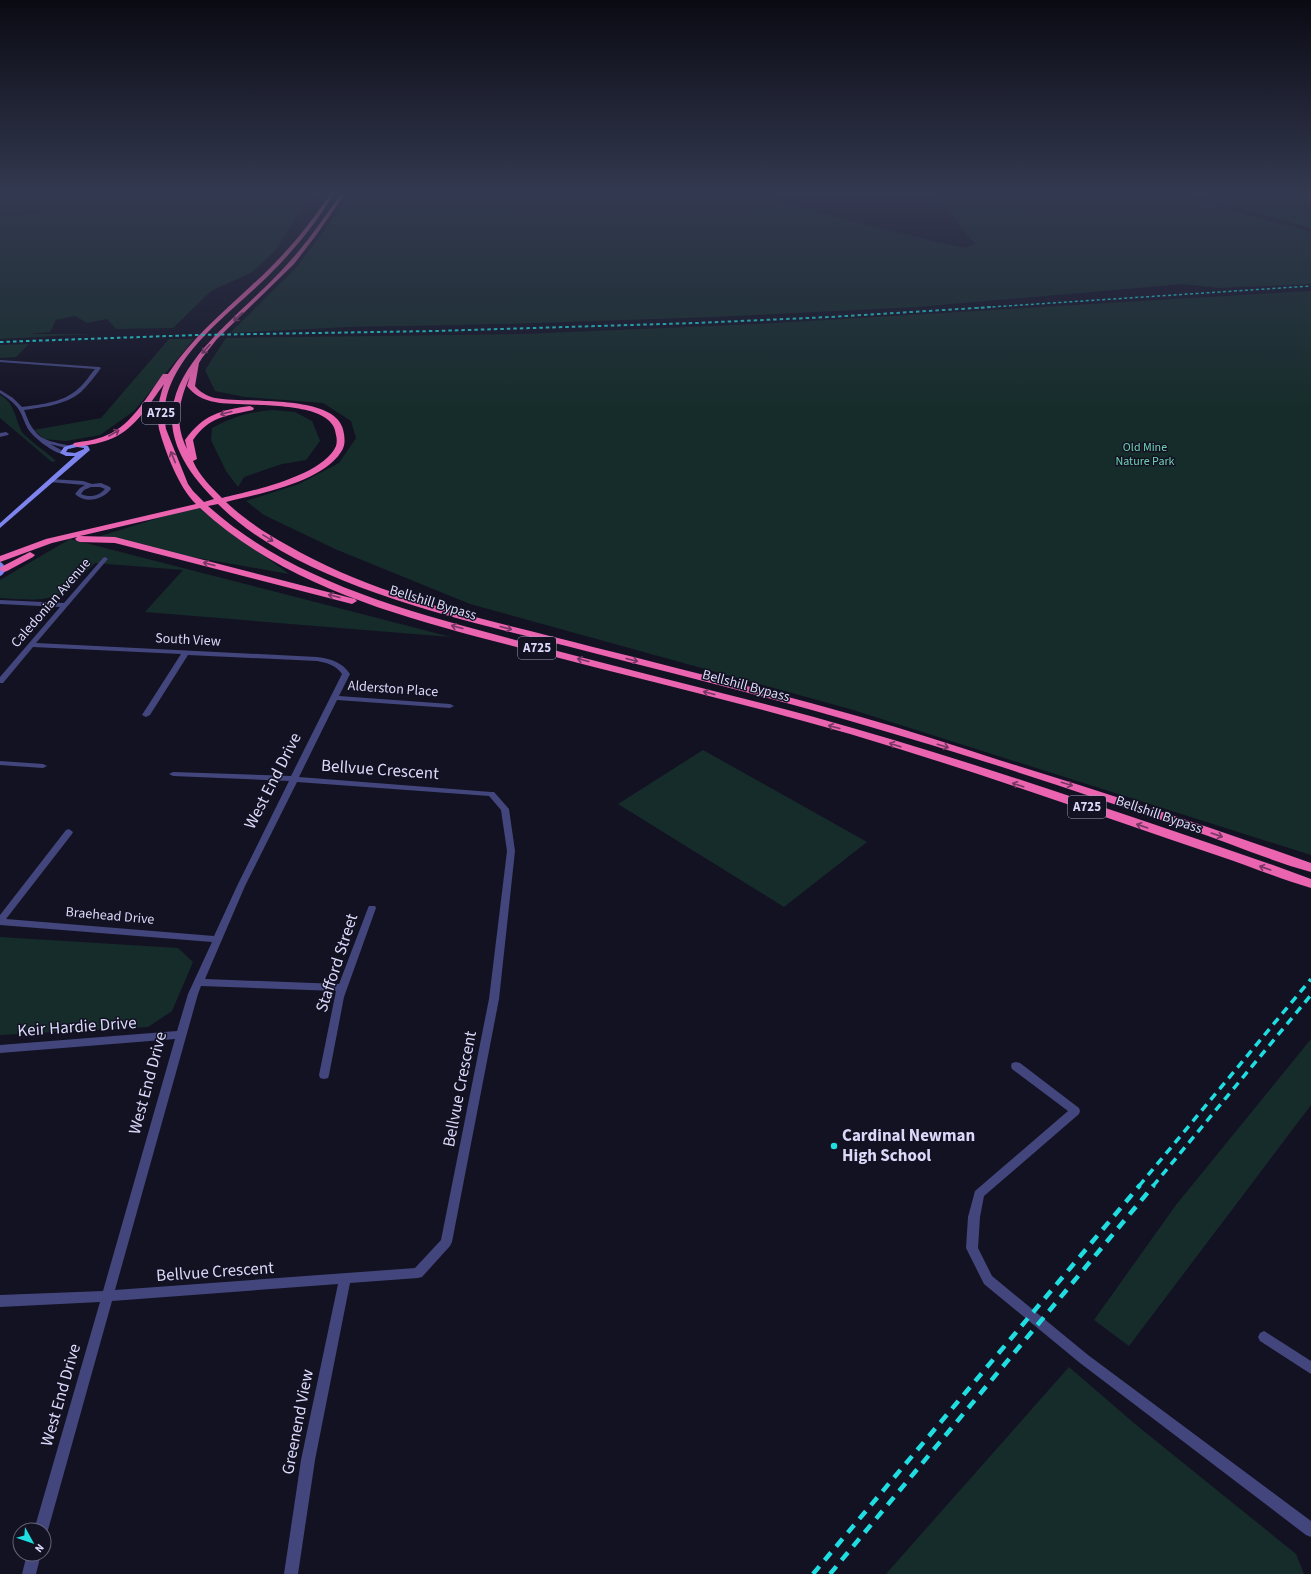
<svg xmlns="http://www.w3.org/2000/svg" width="1311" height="1574" font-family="'Source Sans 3',sans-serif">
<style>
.green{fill:#162c2a}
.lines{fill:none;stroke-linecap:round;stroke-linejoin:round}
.street{fill:#43467c;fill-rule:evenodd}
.secondary{fill:#7d84ed;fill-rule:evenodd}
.highway{fill:#ea64b0;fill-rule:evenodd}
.rail-far3{stroke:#1fdde0;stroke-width:1.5;stroke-dasharray:3 2.5;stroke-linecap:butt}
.rail-far2{stroke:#1fdde0;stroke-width:2;stroke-dasharray:3.5 3;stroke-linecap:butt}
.rail-far1{stroke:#1fdde0;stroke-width:3.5;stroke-dasharray:8 6;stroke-linecap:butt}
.rail{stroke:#1fdde0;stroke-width:4.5;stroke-dasharray:10 8;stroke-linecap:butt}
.oneway{stroke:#743762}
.poi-dot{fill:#1fdde0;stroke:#131223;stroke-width:1.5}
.labels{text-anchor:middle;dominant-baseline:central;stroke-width:3;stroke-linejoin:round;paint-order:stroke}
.far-park-label{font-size:12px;fill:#6fd0b0;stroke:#131223}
.shield{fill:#131223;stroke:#9e9dba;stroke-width:1}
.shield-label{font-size:13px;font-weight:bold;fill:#dad9fa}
.street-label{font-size:14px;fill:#dad9fa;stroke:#131223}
.near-street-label{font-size:17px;fill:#dad9fa;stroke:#131223}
.near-poi-label{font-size:17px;font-weight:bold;fill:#dad9fa;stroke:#131223;text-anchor:start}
</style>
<rect width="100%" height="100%" fill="#131223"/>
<g class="green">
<path d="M0 192H321L320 195 308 200 274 252 252 272 211 291 173 328 116 329 107 319 87 323 75 316 56 320 50 332 29 334H93L0 339V217L32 212 141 205C149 208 155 213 164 214L147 206 145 204 36 210 0 216Z"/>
<path d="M357 192H757L772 200 865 225 964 248 975 244 933 192H1170L1257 218 1311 232V284L1219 288 1183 284 917 307 715 317 506 324 348 327 230 333 297 267 352 194Z"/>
<path d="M1184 192H1311V228L1212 201 1209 198Z"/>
<path d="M1311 291V855L850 709 470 604 335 549 264 515 246 501 299 484 339 463 356 438 351 421 323 403 245 397 215 391 205 370 226 338 523 334 757 324Z"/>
<path d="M169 339H194L134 411 100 435 66 441 44 439 34 430 101 418Z"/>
<path d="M29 344 16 357 0 358V345Z"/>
<path d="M0 395C15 403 15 419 22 432 25 437 50 455 56 461L52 462 0 418Z"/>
<path d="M273 410 295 412 312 421 320 441 306 460 282 464 244 477 238 487 226 471 211 440 212 428C233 417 248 412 273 410Z"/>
<path d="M197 506 289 574 91 539Z"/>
<path d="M70 539 451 637 145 612 183 570 95 563 65 592C44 603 23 599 0 598V580Z"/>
<path d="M703 750 867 842 784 907 618 804Z"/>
<path d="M0 937 178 948 193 962 172 1011 148 1027 0 1035Z"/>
<path d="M1311 1039V1105L1129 1346 1094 1320 1176 1205Z"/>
<path d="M1069 1367 1135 1424 1296 1554 1304 1574H886Z"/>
</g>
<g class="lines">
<g class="street">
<path d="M21 192H34L0 196V194Z"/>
<path d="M0 360 99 367 101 368C95 376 88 385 81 392 65 405 44 407 24 410 27 417 29 424 34 430 42 442 59 443 72 446L73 447 70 449 50 444 65 452V454C55 455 33 437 28 429 24 422 22 413 17 407 12 401 6 397 0 393V390L13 398 22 407C42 404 63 403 79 388 85 383 90 375 95 369L0 362Z"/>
<path d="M6 432 9 434 8 435 0 437V433Z"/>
<path d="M51 479 83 481 92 484 101 483 110 487 111 489C103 500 85 504 75 494L80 488 85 485 49 482 48 481ZM91 487H100L105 489C99 496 90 498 81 494L84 490Z"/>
<path d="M105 557 108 559 107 560 36 643 317 657C331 659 342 662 350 674L339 696 450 704 454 706 450 708 337 700 299 777 491 792H494L509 809 515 851 499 999 452 1242 450 1246 422 1277 418 1278 350 1283 315 1460 298 1574H284L301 1460 338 1284 112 1301 48 1530 46 1535 44 1536V1530H34L100 1302 0 1307V1295L103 1291 175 1039 0 1053V1045L177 1031 188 994 212 942 0 925V915L66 830 69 829 73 832 72 834 6 919 214 936 237 886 289 781 173 776 169 774 173 772 291 776 342 674C336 665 327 663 317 661L188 655 150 715 146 717 142 715 181 654 33 647 3 683H0V677L60 607 0 604V600L64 603 103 558ZM297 782 489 796 501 810 507 851 489 999 441 1240 415 1268 115 1290 198 994 201 986 336 991 319 1075 320 1078 324 1079 328 1078 329 1075 344 997 376 908 375 906H369L368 908 339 984 205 979 245 886Z"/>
<path d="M0 761 43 764 47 766 43 768 0 765Z"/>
<path d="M1016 1062 1020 1063 1079 1108 1080 1111 1079 1114 984 1196 980 1217 978 1248 992 1276 1088 1355 1311 1521V1537L1306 1535 1080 1363 984 1284 966 1248 968 1217 975 1191 1068 1111 1012 1069 1011 1066 1012 1063Z"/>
<path d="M1264 1331 1311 1361V1374L1260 1341 1258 1337 1260 1333Z"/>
<path d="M27 1554H41L36 1574H22Z"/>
</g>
<g class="secondary">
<path d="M77 443 88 446 90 450 0 528V523L75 456H66L60 453 64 447ZM77 447 84 448V449L75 453 66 452 68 449Z"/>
<path d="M0 562 2 563 7 569 2 575 0 576Z"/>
</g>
<g class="highway">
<path d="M331 192H335C317 222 295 249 271 273 232 313 153 364 166 429L188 484 193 491 204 502 214 499C115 400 213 342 281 271 304 247 323 220 342 192H346L317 234 294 264 217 339 202 358 199 363 195 386C200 392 207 396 215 398 244 404 341 392 344 434 345 441 345 446 341 452 322 482 259 494 226 502 244 519 265 533 287 545 380 599 490 620 593 647 682 669 772 692 861 717 907 730 953 745 999 760 1103 792 1208 826 1311 863V872C1268 860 1227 842 1185 828 1082 793 978 758 874 728 777 699 679 675 582 650 469 621 302 588 218 504L208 506C295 584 412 612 523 642 620 668 717 691 814 717 969 760 1121 813 1273 865L1311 879V888C1281 879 1251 867 1222 857 1098 815 975 771 850 734 747 704 643 680 540 653 422 622 292 593 200 508L80 536 115 537 355 599 357 601 352 604 115 543 80 542 77 541 75 539 77 537 52 543 0 562V556L46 539 196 504C179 488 165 451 159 429 156 413 159 398 164 384 150 403 136 428 113 438 102 443 89 445 77 447L73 445 74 443C85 441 97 440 107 435 132 425 148 395 163 374H168C191 339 221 314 252 285 282 258 309 227 331 192ZM190 376 187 386C195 396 204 400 215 402 242 408 334 397 336 435 337 439 337 442 336 446 323 476 251 491 222 498 211 487 199 475 193 461L197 459 193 440C210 416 226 416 253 410L254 408 250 406C220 410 203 415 185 440L187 449C174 423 179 401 190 376Z"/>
<path d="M30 552 35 555 33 557 7 571 4 572 0 570 1 567Z"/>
</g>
<path class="rail-far3" d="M976 308 1311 286"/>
<path class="rail-far2" d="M0 342 197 335 435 331 696 323 830 317 992 307"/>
<g class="rail-far1">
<path d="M1139 1186 1311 979"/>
<path d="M1153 1186 1311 995"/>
</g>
<g class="rail">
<path d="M813 1574 1140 1185"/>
<path d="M830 1574 1154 1185"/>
</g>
</g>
<defs><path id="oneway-shaft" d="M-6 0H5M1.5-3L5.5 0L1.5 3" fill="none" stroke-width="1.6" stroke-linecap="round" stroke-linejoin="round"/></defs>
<g class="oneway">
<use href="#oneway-shaft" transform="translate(238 317) rotate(137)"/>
<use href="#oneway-shaft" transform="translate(206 349) rotate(132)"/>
<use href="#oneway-shaft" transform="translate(226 413) rotate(165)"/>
<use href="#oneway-shaft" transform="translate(114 433) rotate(-30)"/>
<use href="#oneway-shaft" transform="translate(173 457) rotate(-112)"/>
<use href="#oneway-shaft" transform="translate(268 538) rotate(31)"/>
<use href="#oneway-shaft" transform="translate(209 564) rotate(-165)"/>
<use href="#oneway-shaft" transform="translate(334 596) rotate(-166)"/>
<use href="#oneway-shaft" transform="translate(457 627) rotate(-165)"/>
<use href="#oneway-shaft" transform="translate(506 628) rotate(15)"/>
<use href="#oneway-shaft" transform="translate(583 660) rotate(-166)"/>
<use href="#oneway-shaft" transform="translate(632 660) rotate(14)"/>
<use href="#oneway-shaft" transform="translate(709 693) rotate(-165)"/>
<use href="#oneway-shaft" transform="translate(834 727) rotate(-165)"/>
<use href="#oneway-shaft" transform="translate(895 745) rotate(-162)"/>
<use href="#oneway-shaft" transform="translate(943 746) rotate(17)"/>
<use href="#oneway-shaft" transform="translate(1067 784) rotate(17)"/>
<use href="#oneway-shaft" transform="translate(1018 785) rotate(-162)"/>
<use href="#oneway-shaft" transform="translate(1142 826) rotate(-161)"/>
<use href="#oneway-shaft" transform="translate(1217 835) rotate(19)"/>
<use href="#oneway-shaft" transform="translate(1265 868) rotate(-161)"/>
</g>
<linearGradient id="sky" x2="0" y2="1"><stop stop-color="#0a0a13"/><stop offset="0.47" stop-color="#333950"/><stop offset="1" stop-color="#333950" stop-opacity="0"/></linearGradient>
<rect width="1311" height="412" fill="url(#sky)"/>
<circle class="poi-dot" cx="834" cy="1146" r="4"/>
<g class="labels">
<g class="far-park-label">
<text x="1145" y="447">Old Mine<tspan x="1145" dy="14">Nature Park</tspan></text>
</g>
<g class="shield">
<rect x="142" y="402" width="38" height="22" rx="3"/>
<rect x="518" y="637" width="38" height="22" rx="3"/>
<rect x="1068" y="796" width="38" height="22" rx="3"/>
</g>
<g class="shield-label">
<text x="161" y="413">A725</text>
<text x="537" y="648">A725</text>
<text x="1087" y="807">A725</text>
</g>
<g class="street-label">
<text transform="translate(51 603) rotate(-49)">Caledonian Avenue</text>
<text transform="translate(433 603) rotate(17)">Bellshill Bypass</text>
<text transform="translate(188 640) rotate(3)">South View</text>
<text transform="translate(746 686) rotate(15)">Bellshill Bypass</text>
<text transform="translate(393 689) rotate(4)">Alderston Place</text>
<text transform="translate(1159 815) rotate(19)">Bellshill Bypass</text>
<text transform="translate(110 916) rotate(5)">Braehead Drive</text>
</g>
<g class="near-street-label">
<text transform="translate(380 770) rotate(4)">Bellvue Crescent</text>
<text transform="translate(273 781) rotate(-63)">West End Drive</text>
<text transform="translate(337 963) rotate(-72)">Stafford Street</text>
<text transform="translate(77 1027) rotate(-4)">Keir Hardie Drive</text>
<text transform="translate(148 1083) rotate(-75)">West End Drive</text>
<text transform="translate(460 1089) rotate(-79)">Bellvue Crescent</text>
<text transform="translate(215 1272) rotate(-4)">Bellvue Crescent</text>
<text transform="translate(61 1395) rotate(-74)">West End Drive</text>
<text transform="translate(298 1422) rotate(-79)">Greenend View</text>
</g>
<g class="near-poi-label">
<text x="842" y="1136">Cardinal Newman<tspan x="842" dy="20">High School</tspan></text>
</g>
</g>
<g transform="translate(32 1542) rotate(130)"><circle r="19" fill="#131223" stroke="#636279"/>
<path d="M0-3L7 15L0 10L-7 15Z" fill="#1fdde0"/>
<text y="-6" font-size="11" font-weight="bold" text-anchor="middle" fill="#dad9fa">N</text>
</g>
</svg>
